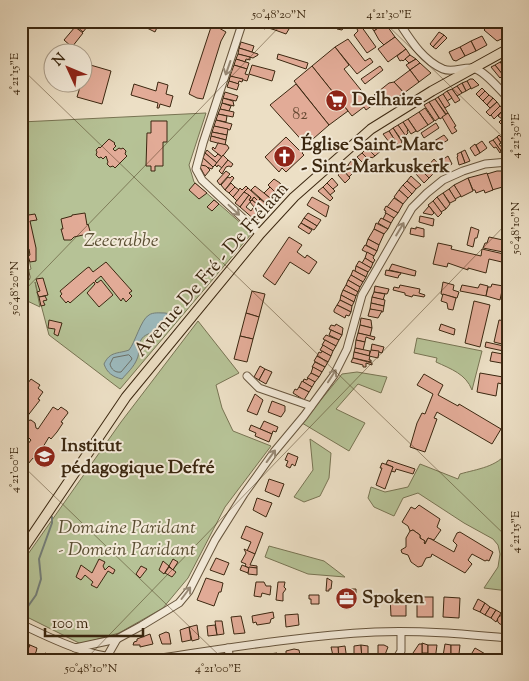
<svg xmlns="http://www.w3.org/2000/svg" width="529" height="681" font-family="'Sorts Mill Goudy',serif">
<style>
.green{fill:#b6c296;stroke:#787453}
.water{fill:#9cbabe;stroke:#757f78}
.lines{fill:none;stroke-linecap:round;stroke-linejoin:round}
.shore{stroke:#6c7067;stroke-width:1}
.stream{stroke:#757f78;stroke-width:2}
.building{fill:#e2ab97;stroke:#3b2710}
.minor-casing{stroke:#67553d;stroke-width:9}
.major-casing{stroke:#3b2710;stroke-width:11}
.minor{stroke:#f3ead9;stroke-width:7}
.major{stroke:#ecdfc5;stroke-width:9}
.oneway{stroke:#978874}
.ticks{fill:none;stroke:#3b2710;stroke-width:1;stroke-opacity:0.45}
.labels{text-anchor:middle;dominant-baseline:central;stroke-width:4;stroke-linejoin:round;paint-order:stroke}
.number-label{font-size:16px;fill:#654832}
.poi-label{font-size:19px;font-weight:bold;fill:#3b2710;stroke:#f3ead9;text-anchor:start}
.park-label{font-size:19px;font-style:italic;fill:#5a4e32;stroke:#f3ead9}
.street-label{font-size:19px;fill:#3b2710;stroke:#f3ead9}
.neatline{fill:none;stroke:#3b2710;stroke-width:2}
.ticks-label{font-size:12px;text-anchor:middle;fill:#3b2710}
</style>
<rect width="100%" height="100%" fill="#ecdfc5"/>
<filter id="stains"><feTurbulence type="fractalNoise" baseFrequency=".004" numOctaves="4"/><feColorMatrix values="0 0 0 0 .2 0 0 0 0 .09 0 0 0 0 .02 0 0 0 .5 -.17"/></filter>
<radialGradient id="worn" r=".72"><stop offset=".6" stop-color="#630" stop-opacity="0"/><stop offset="1" stop-color="#630" stop-opacity=".3"/></radialGradient>
<g class="green">
<path d="M206 113 189 165 194 182 252 233 120 389 49 335 35 282 40 307 21 298V274L31 269 21 221V122Z"/>
<path d="M198 321 239 373 216 385 222 408 233 431 271 446 225 507 188 578 163 608 119 633 81 644 21 614V564L121 422Z"/>
<path d="M417 338 482 351 472 390C466 374 451 369 436 362L437 358 414 353Z"/>
<path d="M357 372 387 377 381 393 358 384 336 409 365 423 349 451 302 423 342 374Z"/>
<path d="M310 439 331 453 329 478 320 496 304 502 294 497 313 470Z"/>
<path d="M508 451V591L484 588 498 567 500 554 498 545 493 539 464 523 418 493 403 498 394 516 374 507 368 498 371 487 385 492 408 487 420 464 458 479 460 474C477 469 498 467 508 451Z"/>
<path d="M269 546 324 561 345 577 308 574 265 557Z"/>
</g>
<path class="water" d="M165 313 170 314C163 337 147 329 141 340 137 345 140 354 137 359 134 367 127 373 122 379 113 377 107 373 104 364 110 351 118 354 129 350 135 343 141 319 149 315 153 312 160 313 165 313Z"/>
<g class="lines">
<path class="shore" d="M129 355 131 357 132 359 121 372C115 373 111 369 110 364L113 358Z"/>
<path class="stream" d="M24 612 36 595 41 579 39 559 52 523V517"/>
</g>
<g class="building">
<path d="M78 21H92L83 32 76 26Z"/>
<path d="M133 21H160L155 32Z"/>
<path d="M248 21H267L265 29 252 24 251 27 247 26Z"/>
<path d="M267 21 276 25 289 29 286 34 275 30 265 27Z"/>
<path d="M341 21 346 24 342 30 337 29Z"/>
<path d="M367 21H384L385 23 374 31Z"/>
<path d="M487 21H500L508 32V36L497 41 484 30 489 25 486 23Z"/>
<path d="M500 21H508V32L500 22Z"/>
<path d="M385 23 395 37 384 45 379 40 374 31Z"/>
<path d="M361 26 376 47 367 53 354 35 358 31 357 29Z"/>
<path d="M75 27 83 33 72 47 64 40Z"/>
<path d="M211 27 219 28 226 32 221 41 203 99 197 98 189 94Z"/>
<path d="M439 32 444 35 433 47 430 44Z"/>
<path d="M444 35 447 38 436 49 433 47Z"/>
<path d="M482 36 487 45 476 51 471 41Z"/>
<path d="M395 37 406 49 388 62 378 49Z"/>
<path d="M348 39 365 61 370 58 373 62 357 74 335 47Z"/>
<path d="M471 41 476 51 465 56 460 47Z"/>
<path d="M241 42 254 46 252 52 239 48Z"/>
<path d="M335 47 349 65 344 69 373 105 366 110 364 107 352 116 312 66Z"/>
<path d="M460 47 465 56 456 61 453 60 449 52Z"/>
<path d="M239 48 258 54V55L253 58 238 54Z"/>
<path d="M406 49 410 55 403 61 402 60 400 61 397 56Z"/>
<path d="M238 54 250 57V60L246 59 245 62 236 59Z"/>
<path d="M278 54 308 63 306 69 277 59Z"/>
<path d="M410 55 416 59 409 63 405 59Z"/>
<path d="M508 58V72L500 62Z"/>
<path d="M236 59 249 63 247 69 234 65Z"/>
<path d="M416 59 420 63 410 70 406 65Z"/>
<path d="M500 62 508 72 503 75 495 65Z"/>
<path d="M420 63 431 73 419 82 410 70Z"/>
<path d="M87 64 111 71 102 104 77 97Z"/>
<path d="M234 65 247 69 245 74 249 75 247 81 230 76Z"/>
<path d="M252 65 275 71 272 81 249 74Z"/>
<path d="M495 65 503 75 500 78 491 67Z"/>
<path d="M312 66 348 111 329 125 294 81Z"/>
<path d="M380 66 383 70 365 84 361 79Z"/>
<path d="M410 70 419 82 404 93 394 82Z"/>
<path d="M230 76 243 79 242 82 239 81 238 84 229 81Z"/>
<path d="M470 79H473L479 85 471 89 467 81Z"/>
<path d="M229 81 239 84 237 90 227 87Z"/>
<path d="M467 81 471 88 466 91 462 83Z"/>
<path d="M158 82 168 85 166 94 173 96 170 107 160 104 159 108H157L158 103 131 95 134 84 156 91Z"/>
<path d="M394 82 404 93 382 107 374 95 389 83Z"/>
<path d="M462 83 466 91 462 93 457 86Z"/>
<path d="M296 84 329 125 306 145 270 105Z"/>
<path d="M457 86 462 93 457 96 452 89Z"/>
<path d="M482 88 485 91 479 97 476 94Z"/>
<path d="M452 89 460 100 455 103 447 91Z"/>
<path d="M447 91 452 98 447 101 443 94Z"/>
<path d="M485 91 489 95 483 101 479 97Z"/>
<path d="M225 92 238 96 236 101 223 98Z"/>
<path d="M443 94 450 105 445 108 438 97Z"/>
<path d="M489 95 493 98 487 105 483 101Z"/>
<path d="M438 97 448 113 446 114 435 99Z"/>
<path d="M223 98 233 101 234 106 222 103Z"/>
<path d="M493 98 497 102 490 108 487 105Z"/>
<path d="M435 99 446 115 440 119 429 102Z"/>
<path d="M429 102 439 118 435 121 424 105Z"/>
<path d="M497 102 500 106 490 116 486 112Z"/>
<path d="M222 103 231 106 229 111 220 109Z"/>
<path d="M500 106 504 109 494 119 491 115Z"/>
<path d="M425 108 434 121 428 125 419 112Z"/>
<path d="M220 109 234 112 233 117 218 114Z"/>
<path d="M504 109 508 113 502 119 498 116Z"/>
<path d="M419 112 428 125 417 132 408 119Z"/>
<path d="M448 113 456 126 454 127 457 131 452 134 442 117Z"/>
<path d="M508 113V122L503 126 499 122Z"/>
<path d="M218 114 227 116 226 122 216 120Z"/>
<path d="M408 119 416 131 411 134 403 122Z"/>
<path d="M216 120 232 124 230 130 214 126Z"/>
<path d="M151 121H167V142H163V166H155V171H151V166H146L147 133H151Z"/>
<path d="M403 122 408 130 407 131 408 133 405 136 398 125Z"/>
<path d="M436 123 439 128 424 138 421 133Z"/>
<path d="M398 125 408 139 403 142 393 128Z"/>
<path d="M214 126 228 129 227 135 212 132Z"/>
<path d="M393 128 402 142 399 147 389 131Z"/>
<path d="M389 131 394 139 389 142 383 134Z"/>
<path d="M212 132 227 135 226 140 211 136Z"/>
<path d="M444 135 448 140 430 151 426 146Z"/>
<path d="M499 135 508 143V147L505 148 497 137Z"/>
<path d="M211 136 226 140 225 145 210 141Z"/>
<path d="M286 137 300 151 303 148 305 150 302 153 304 155 286 172 282 168 279 172 265 157Z"/>
<path d="M497 137 501 143 499 144 504 150 501 151 493 140Z"/>
<path d="M109 139 115 143 114 144 116 146 113 149 115 151 119 148 121 149 123 148 126 151 125 154 127 156 115 168 113 166 110 167 107 164 108 162 106 156 103 159 101 157 99 158 96 155 97 152 96 150 99 147 100 148Z"/>
<path d="M375 140 384 148 375 156 367 148Z"/>
<path d="M493 140 501 151 500 153 496 147 494 148 489 142Z"/>
<path d="M482 141 487 148 480 153 476 145Z"/>
<path d="M218 143 227 145 229 148 222 157 212 149 213 147 215 149Z"/>
<path d="M475 144 480 153 475 156 470 148Z"/>
<path d="M367 148 375 156 372 158 371 157 368 159 362 153Z"/>
<path d="M207 150 215 157 218 154 222 157 217 163 205 153Z"/>
<path d="M465 150 470 161 465 163 461 152Z"/>
<path d="M461 152 465 163 459 165 457 157 458 156 457 154Z"/>
<path d="M205 153 217 163 213 167 203 158Z"/>
<path d="M362 153 370 161 365 165 357 157Z"/>
<path d="M223 155 228 160 222 168 218 165 217 167 215 165Z"/>
<path d="M448 156 452 164 447 167 442 160Z"/>
<path d="M203 158 213 167 212 169 201 165Z"/>
<path d="M434 159 440 166 433 174 427 167Z"/>
<path d="M228 160 233 164 231 167 229 166 226 167 222 174 219 171Z"/>
<path d="M352 160 360 168 354 172 348 165Z"/>
<path d="M443 161 447 167 445 169H442L438 163Z"/>
<path d="M201 165 206 166 210 170 205 176 200 167Z"/>
<path d="M348 165 354 172 349 177 343 170Z"/>
<path d="M425 165 433 174 429 178 421 170Z"/>
<path d="M420 169 429 178 424 183 416 174Z"/>
<path d="M343 170 350 178 345 183 338 175Z"/>
<path d="M226 171 230 174 220 185 217 181Z"/>
<path d="M497 171H507L506 186 492 190 487 174Z"/>
<path d="M487 173 493 190 485 193 484 190 476 193 475 190H473L468 178Z"/>
<path d="M232 176 234 178 225 190 221 185 228 177 230 178Z"/>
<path d="M411 176 421 185 416 189 407 181Z"/>
<path d="M332 178 338 185 333 189 327 183Z"/>
<path d="M468 178 473 191 461 197 454 185Z"/>
<path d="M274 179 280 183 282 187 280 188 284 191 279 196 268 185Z"/>
<path d="M407 181 416 189 412 194 403 185Z"/>
<path d="M195 183 207 193 199 199 189 190Z"/>
<path d="M231 183 235 187 229 193 225 190Z"/>
<path d="M327 183 335 191 330 195 323 187Z"/>
<path d="M403 185 412 194 408 198 399 190Z"/>
<path d="M454 185 461 196 455 199 449 189Z"/>
<path d="M246 186 248 188 237 201 233 197 240 188 242 190Z"/>
<path d="M255 186 274 201 269 206 251 190Z"/>
<path d="M235 187 239 190 233 197 229 193Z"/>
<path d="M270 187 279 196 274 201 264 193Z"/>
<path d="M323 187 333 198 330 201 318 191Z"/>
<path d="M248 188 260 199 258 201 254 197 251 201 249 200 251 197 244 192Z"/>
<path d="M449 189 456 200 450 203 443 193Z"/>
<path d="M399 190 408 198 403 204 394 197Z"/>
<path d="M244 192 249 195 240 207 235 203Z"/>
<path d="M443 193 450 204 446 209 437 197Z"/>
<path d="M249 195 251 197 249 200 251 201 246 207 251 211 253 208 261 216 257 220H255L240 207Z"/>
<path d="M254 197 258 201 260 199 269 206 268 209 265 211 252 200Z"/>
<path d="M312 197 329 206 326 217 307 205Z"/>
<path d="M437 197 446 209 441 212 433 201Z"/>
<path d="M394 198 403 204 398 213 387 207Z"/>
<path d="M214 200 219 204 212 211 207 207Z"/>
<path d="M252 200 265 211 262 215 261 216 253 208 254 207 250 202Z"/>
<path d="M433 201 442 213 438 217 428 205Z"/>
<path d="M386 206 398 213 394 218 385 213 386 211 384 210Z"/>
<path d="M429 206 434 213 432 215 423 213Z"/>
<path d="M85 213 87 225 88 224 90 231 87 236 83 235 74 237 71 240H64L61 229H63L61 219 72 216V215Z"/>
<path d="M308 213 321 220 317 226 304 218Z"/>
<path d="M386 213 394 218 391 223 383 219Z"/>
<path d="M35 214 37 220 30 221 36 248V261L30 262 28 256 30 255 29 249 27 250 25 235 27 234 26 229H24L22 216Z"/>
<path d="M420 216 434 219 433 226 419 222Z"/>
<path d="M304 218 317 226 314 230 301 223Z"/>
<path d="M381 218 391 223 388 229 378 223Z"/>
<path d="M301 223 312 230 309 234 298 227Z"/>
<path d="M376 223 388 229 384 234 374 229Z"/>
<path d="M416 227 424 229V237L410 234 411 228 416 229Z"/>
<path d="M471 227 479 230 477 238H475L473 247 467 245Z"/>
<path d="M374 229 384 234 379 245 368 239Z"/>
<path d="M289 237 302 245 297 252 305 258 307 255 317 262 309 274 290 262 275 285 263 276Z"/>
<path d="M489 237 503 240 502 249 504 250 505 246H508V253L483 248 485 243H487Z"/>
<path d="M368 239 379 245 377 251 366 245Z"/>
<path d="M438 243 452 246 451 249 481 256 482 249 508 255V262L506 263 489 259 486 273 468 268V270L448 263 447 267 433 264Z"/>
<path d="M365 245 377 251 374 256 362 250Z"/>
<path d="M367 252 374 256 373 258 375 260 373 263 365 258Z"/>
<path d="M365 258 373 263 371 268 362 263Z"/>
<path d="M359 261 371 268 368 272 356 266Z"/>
<path d="M106 262 132 291 129 293 132 296 126 302 123 298 121 301 101 276 95 281 97 283 101 280 113 295 99 307 87 293 95 284 94 282 70 303 68 301 66 303 60 296 62 294 60 291 87 268 89 267 93 272Z"/>
<path d="M392 264 416 271 415 276 389 270Z"/>
<path d="M356 266 368 272 366 277 355 271Z"/>
<path d="M353 270 366 277 363 282 351 275Z"/>
<path d="M386 270 401 273 400 275H399L398 278 385 275Z"/>
<path d="M351 275 363 282 360 287 348 280Z"/>
<path d="M43 278 48 295 39 297 37 292 40 291 36 279Z"/>
<path d="M348 280 360 287 358 292 346 285Z"/>
<path d="M443 282 454 285 453 290 459 292 457 298 441 294Z"/>
<path d="M480 284 488 286 486 296 460 291 462 285 478 288Z"/>
<path d="M492 284 503 286 500 300 486 296 488 287H491Z"/>
<path d="M346 285 358 292 356 296 343 290Z"/>
<path d="M400 285 420 289 419 293 425 295 424 297 413 295 412 297 405 295V293L393 290 394 287 399 288Z"/>
<path d="M375 286 389 289 388 292 387 294 374 292Z"/>
<path d="M343 290 356 296 354 302 341 295Z"/>
<path d="M252 291 265 294 259 317 246 313Z"/>
<path d="M374 292 385 294 383 300 372 297Z"/>
<path d="M443 294 456 298 453 310 448 309 447 303 441 301Z"/>
<path d="M341 295 354 302 352 306 340 300Z"/>
<path d="M45 296 47 300 43 301 45 305 41 306 39 297Z"/>
<path d="M372 297 385 300 384 306 371 303Z"/>
<path d="M340 300 352 306 351 312 337 305Z"/>
<path d="M474 301 490 305 480 347 465 343Z"/>
<path d="M371 303 384 306 383 312 370 309Z"/>
<path d="M337 305 351 312 349 316 346 315 345 318 334 312V310Z"/>
<path d="M370 309 382 311 378 318 368 316Z"/>
<path d="M246 313 259 317 253 339 240 336Z"/>
<path d="M361 318 371 320 372 328 360 325Z"/>
<path d="M49 320 62 323 58 336 54 334 55 329 48 328Z"/>
<path d="M499 320 506 321 502 344 494 342Z"/>
<path d="M336 324 343 328 342 335 329 329 331 325 335 326Z"/>
<path d="M441 324 455 329 454 335 439 330Z"/>
<path d="M360 325 372 328 370 336 358 333Z"/>
<path d="M331 330 342 335 339 340 329 335Z"/>
<path d="M358 333 375 337 374 340 366 337 365 342 356 340Z"/>
<path d="M326 335 339 340 336 346 323 339Z"/>
<path d="M240 336 253 339 247 362 234 359Z"/>
<path d="M325 340 336 346 333 351 322 345Z"/>
<path d="M356 340 365 342 363 350 355 348Z"/>
<path d="M486 342 508 347V352L485 347Z"/>
<path d="M372 344 384 347 382 353 371 350Z"/>
<path d="M323 345 333 351 331 356 320 350Z"/>
<path d="M355 348 370 351 369 356 354 352Z"/>
<path d="M371 350 379 351 378 358 369 356Z"/>
<path d="M322 351 331 356 328 362 317 356 319 352 321 353Z"/>
<path d="M354 352 370 356 369 360H371V362L353 358Z"/>
<path d="M492 352 508 355 507 364 490 361Z"/>
<path d="M317 356 328 362 325 367 314 361Z"/>
<path d="M353 358 372 363V365L366 363V367H363V365L351 362Z"/>
<path d="M315 362 325 367 322 372 312 367Z"/>
<path d="M260 366 265 369 259 380 254 377Z"/>
<path d="M313 367 322 372 319 377 311 373Z"/>
<path d="M265 369 272 372 266 384 259 380Z"/>
<path d="M311 373 319 377 315 382 307 378Z"/>
<path d="M480 373 503 377 502 384 498 383 496 396 477 392Z"/>
<path d="M424 374 443 385 438 395 458 406 459 404 501 429 492 444 437 412 434 418 437 419 425 452 410 447 417 423 422 413 425 414 433 394 417 385Z"/>
<path d="M308 378 315 382 312 387 303 382 304 379 307 380Z"/>
<path d="M31 379 40 385 38 388 43 392 38 399 40 400 26 418 24 420 25 421 31 420 35 423 36 428 38 429 53 407 58 410 61 407 67 411 68 413 61 422 63 423 57 432 51 439 49 437 43 447 45 448 38 461 33 458 28 464 23 460 27 451 24 449 31 440 29 438 24 440 21 438V392Z"/>
<path d="M302 381 312 387 309 392 299 387Z"/>
<path d="M299 387 309 392 304 400 293 393 295 389 297 390Z"/>
<path d="M255 394 263 400 257 415 247 411Z"/>
<path d="M272 401 285 406V411L281 417 268 412Z"/>
<path d="M264 421 278 427 276 432 273 431 272 434 260 429Z"/>
<path d="M251 425 272 434 269 442 255 436 256 433 249 430Z"/>
<path d="M288 453 298 457 295 466 292 464 290 468 286 466 288 461 285 460Z"/>
<path d="M388 460 415 469 413 474 396 469 395 472 391 471 393 467 386 464Z"/>
<path d="M382 463 393 467 385 489 376 485 382 468H380Z"/>
<path d="M269 479 284 484 279 497 265 491Z"/>
<path d="M257 498 272 503 266 517 253 510Z"/>
<path d="M419 505 440 519 437 527 441 530 434 540 428 538 425 544 424 543 425 541 420 538V535L413 530 410 531 408 526 402 522 411 507 415 509Z"/>
<path d="M246 526 263 533 255 554 247 551 251 542 241 538Z"/>
<path d="M413 530 420 535V538L425 541 424 543 425 544 428 538 431 539 454 552 457 545 453 541 457 533 460 532 493 552 489 561 487 560 485 561 472 554 468 560 472 564 465 573 432 554 431 557 426 558 422 566 418 567 411 562 408 555 402 553 401 550 406 547V538L410 531Z"/>
<path d="M244 549 255 554 250 565 257 566V568H249L245 566 246 564 241 562 246 553Z"/>
<path d="M216 558 229 563 224 575 210 570Z"/>
<path d="M99 559 105 562 103 566 105 570 109 566 115 570 113 574 108 571 97 588 91 585 93 582 85 575 81 580 76 577 81 565 92 573Z"/>
<path d="M173 559 178 562 173 570 169 566Z"/>
<path d="M163 561 169 566 164 574 159 570Z"/>
<path d="M242 565 249 568 248 573 240 570Z"/>
<path d="M141 566 147 569 140 578 136 574Z"/>
<path d="M169 567 176 572 172 577 165 573Z"/>
<path d="M249 567 257 568V575L248 574Z"/>
<path d="M206 578 223 583 221 592H219L214 606 197 600Z"/>
<path d="M327 578 332 581 331 589H329V591H326Z"/>
<path d="M256 582H264L266 586H271L270 595 262 593 261 597 254 596Z"/>
<path d="M278 582H285L284 587 286 589 283 593V601L276 600Z"/>
<path d="M349 589H356V593H352V596L354 599 353 605 344 603V605H341L342 593H349Z"/>
<path d="M309 595H319V604H311V599H309Z"/>
<path d="M390 596H406V616H391Z"/>
<rect x="417" y="597" width="16" height="20"/>
<path d="M444 597 460 598 459 618 443 617Z"/>
<path d="M478 599 485 603 480 612 473 609Z"/>
<path d="M485 603 490 607 485 615 480 612Z"/>
<path d="M490 607 496 610 491 618 485 615Z"/>
<path d="M496 610 501 613 496 622 491 618Z"/>
<path d="M273 612 274 618 271 619 270 623 257 625 256 622 253 623 252 616Z"/>
<path d="M298 614 299 625 286 627 285 615Z"/>
<circle cx="502" cy="620" r="4.5"/>
<path d="M241 616 245 633 234 634 231 617Z"/>
<path d="M215 621H222L224 634 217 635Z"/>
<path d="M197 625 199 639 192 641 189 627Z"/>
<path d="M215 625 217 635 208 636 207 626Z"/>
<path d="M189 627 191 640 182 642 180 630Z"/>
<path d="M166 632 169 633 171 644H162L159 635Z"/>
<path d="M150 634 153 644 140 647V645H133L134 642 137 641V639Z"/>
<path d="M24 642 30 645 24 659 21 658V646Z"/>
<path d="M422 643 428 645V653H422Z"/>
<path d="M419 644H422V653L418 658 411 656Z"/>
<path d="M445 644 451 645V658L443 656Z"/>
<path d="M30 645 37 648 36 652 32 660H28L24 658Z"/>
<path d="M361 645 362 660H354V646Z"/>
<path d="M361 645 368 646V660H362Z"/>
<path d="M378 645H384L388 647 383 660 378 659Z"/>
<path d="M428 645H437L435 660H428Z"/>
<path d="M451 645H460L459 654H457L455 657H451Z"/>
<path d="M345 646 347 660H339L338 647Z"/>
<path d="M331 647H338L339 660H334Z"/>
<path d="M475 648 487 655 485 660H472L469 658Z"/>
<path d="M294 649 299 650 301 660H286V651Z"/>
<path d="M45 653 51 655 50 660H41Z"/>
<path d="M277 653 278 660H262L261 655Z"/>
</g>
<g class="lines">
<defs>
<g id="minor">
<path d="M243 21 203 143 196 169 202 180 260 234"/>
<path d="M398 21C410 39 422 60 443 69 453 73 462 67 473 68 484 70 500 90 508 98"/>
<path d="M21 255 26 277"/>
<path d="M247 376 259 388 311 406"/>
<path d="M21 624C66 646 97 660 148 660 223 649 298 636 375 632 419 630 464 634 508 638"/>
<path d="M75 648 117 639 141 626 179 603 189 591 215 540 244 494 274 452 304 416 334 375 347 349 362 295 412 208 427 193 443 180 463 171 485 164 508 162"/>
<path d="M228 648 230 660"/>
<path d="M105 660 117 639"/>
<path d="M396 660 401 651V633"/>
</g>
<path id="major" d="M21 552 126 397 260 234 294 197 371 129 432 91 508 49"/>
</defs>
<use href="#minor" class="minor-casing"/>
<use href="#major" class="major-casing"/>
<use href="#minor" class="minor"/>
<use href="#major" class="major"/>
</g>
<defs><path id="oneway-shaft" d="M-6 0H5M1.5-3L5.5 0L1.5 3" fill="none" stroke-width="1.6" stroke-linecap="round" stroke-linejoin="round" transform="scale(1.25)"/></defs>
<g class="oneway">
<use href="#oneway-shaft" transform="translate(228 68) rotate(109)"/>
<use href="#oneway-shaft" transform="translate(234 210) rotate(43)"/>
<use href="#oneway-shaft" transform="translate(400 229) rotate(-59)"/>
<use href="#oneway-shaft" transform="translate(332 376) rotate(-57)"/>
<use href="#oneway-shaft" transform="translate(271 456) rotate(-54)"/>
<use href="#oneway-shaft" transform="translate(186 593) rotate(-53)"/>
</g>
<path class="ticks" d="M383 21 508 142M21 68 508 538M21 294 285 21M21 464 224 660M85 660 508 222M501 660 508 653"/>
<defs>
<symbol id="supermarket-disc" viewBox="-11 -11 22 22"><circle r="9.5" fill="#8f2418" stroke="#f3ead9"/><path d="M-6-5.5h2.5l.6 2H6L4.5 2H-2.5L-4.4-4H-6ZM-1.5 3.2a1.3 1.3 0 1 0 .1 0ZM3 3.2a1.3 1.3 0 1 0 .1 0Z" fill="#fff"/></symbol>
<symbol id="church-disc" viewBox="-11 -11 22 22"><circle r="9.5" fill="#8f2418" stroke="#f3ead9"/><path d="M-1.2-6h2.4v3.5h3.3v2.4h-3.3V6h-2.4V-.1h-3.3v-2.4h3.3Z" fill="#fff"/></symbol>
<symbol id="university-disc" viewBox="-11 -11 22 22"><circle r="9.5" fill="#8f2418" stroke="#f3ead9"/><path d="M0-5L7-2L0 1L-7-2ZM-4 1L0 2.5L4 1V4Q0 6-4 4Z" fill="#fff"/></symbol>
<symbol id="office-disc" viewBox="-11 -11 22 22"><circle r="9.5" fill="#8f2418" stroke="#f3ead9"/><path d="M-6-3h4V-5.5h4V-3h4V5H-6ZM-1-4.5V-3h2v-1.5ZM-6 0V1H6V0Z" fill="#fff"/></symbol>
</defs>
<g fill-rule="evenodd">
<use href="#supermarket-disc" x="324" y="88" width="25" height="25"/>
<use href="#church-disc" x="272" y="144" width="25" height="25"/>
<use href="#university-disc" x="32" y="444" width="25" height="25"/>
<use href="#office-disc" x="334" y="586" width="25" height="25"/>
</g>
<g class="labels">
<g class="number-label">
<text x="300" y="115">82</text>
</g>
<g class="poi-label">
<text x="352" y="100">Delhaize</text>
<text x="301" y="145">Église Saint-Marc<tspan x="301" dy="22">- Sint-Markuskerk</tspan></text>
<text x="61" y="446">Institut<tspan x="61" dy="22">pédagogique Defré</tspan></text>
<text x="362" y="598">Spoken</text>
</g>
<g class="park-label">
<text x="121" y="241">Zeecrabbe</text>
<text x="127" y="528">Domaine Paridant<tspan x="127" dy="22">- Domein Paridant</tspan></text>
</g>
<g class="street-label">
<text transform="translate(212 270) rotate(-49)">Avenue De Fré - De Frélaan</text>
</g>
</g>
<rect width="529" height="681" fill="none" stroke="#ecdfc5" stroke-width="55"/>
<g transform="translate(68 68) rotate(314)"><circle r="24" fill="#f3ead9" stroke="#a99c89"/>
<path d="M0-4L9 19L0 12L-9 19Z" fill="#8f2418"/>
<text y="-8" font-size="14" font-weight="bold" text-anchor="middle" fill="#3b2710">N</text>
</g>
<path d="M45 628v8h98v-8" fill="none" stroke="#3b2710" stroke-width="2.5"/>
<text x="52" y="628" font-size="15" fill="#3b2710" stroke="#f3ead9" stroke-width="4" paint-order="stroke">100 m</text>
<rect x="28" y="28" width="474" height="626" class="neatline"/>
<g class="ticks-label">
<text x="279" y="18">50°48'20"N</text>
<text x="389" y="18">4°21'30"E</text>
<text transform="translate(14 74) rotate(-90)" y="4">4°21'15"E</text>
<text transform="translate(515 136) rotate(-90)" y="4">4°21'30"E</text>
<text transform="translate(515 228) rotate(-90)" y="4">50°48'10"N</text>
<text transform="translate(14 288) rotate(-90)" y="4">50°48'20"N</text>
<text transform="translate(14 470) rotate(-90)" y="4">4°21'00"E</text>
<text transform="translate(515 532) rotate(-90)" y="4">4°21'15"E</text>
<text x="91" y="672">50°48'10"N</text>
<text x="218" y="672">4°21'00"E</text>
</g>
<rect width="100%" height="100%" filter="url(#stains)"/>
<rect width="100%" height="100%" fill="url(#worn)"/>
</svg>
